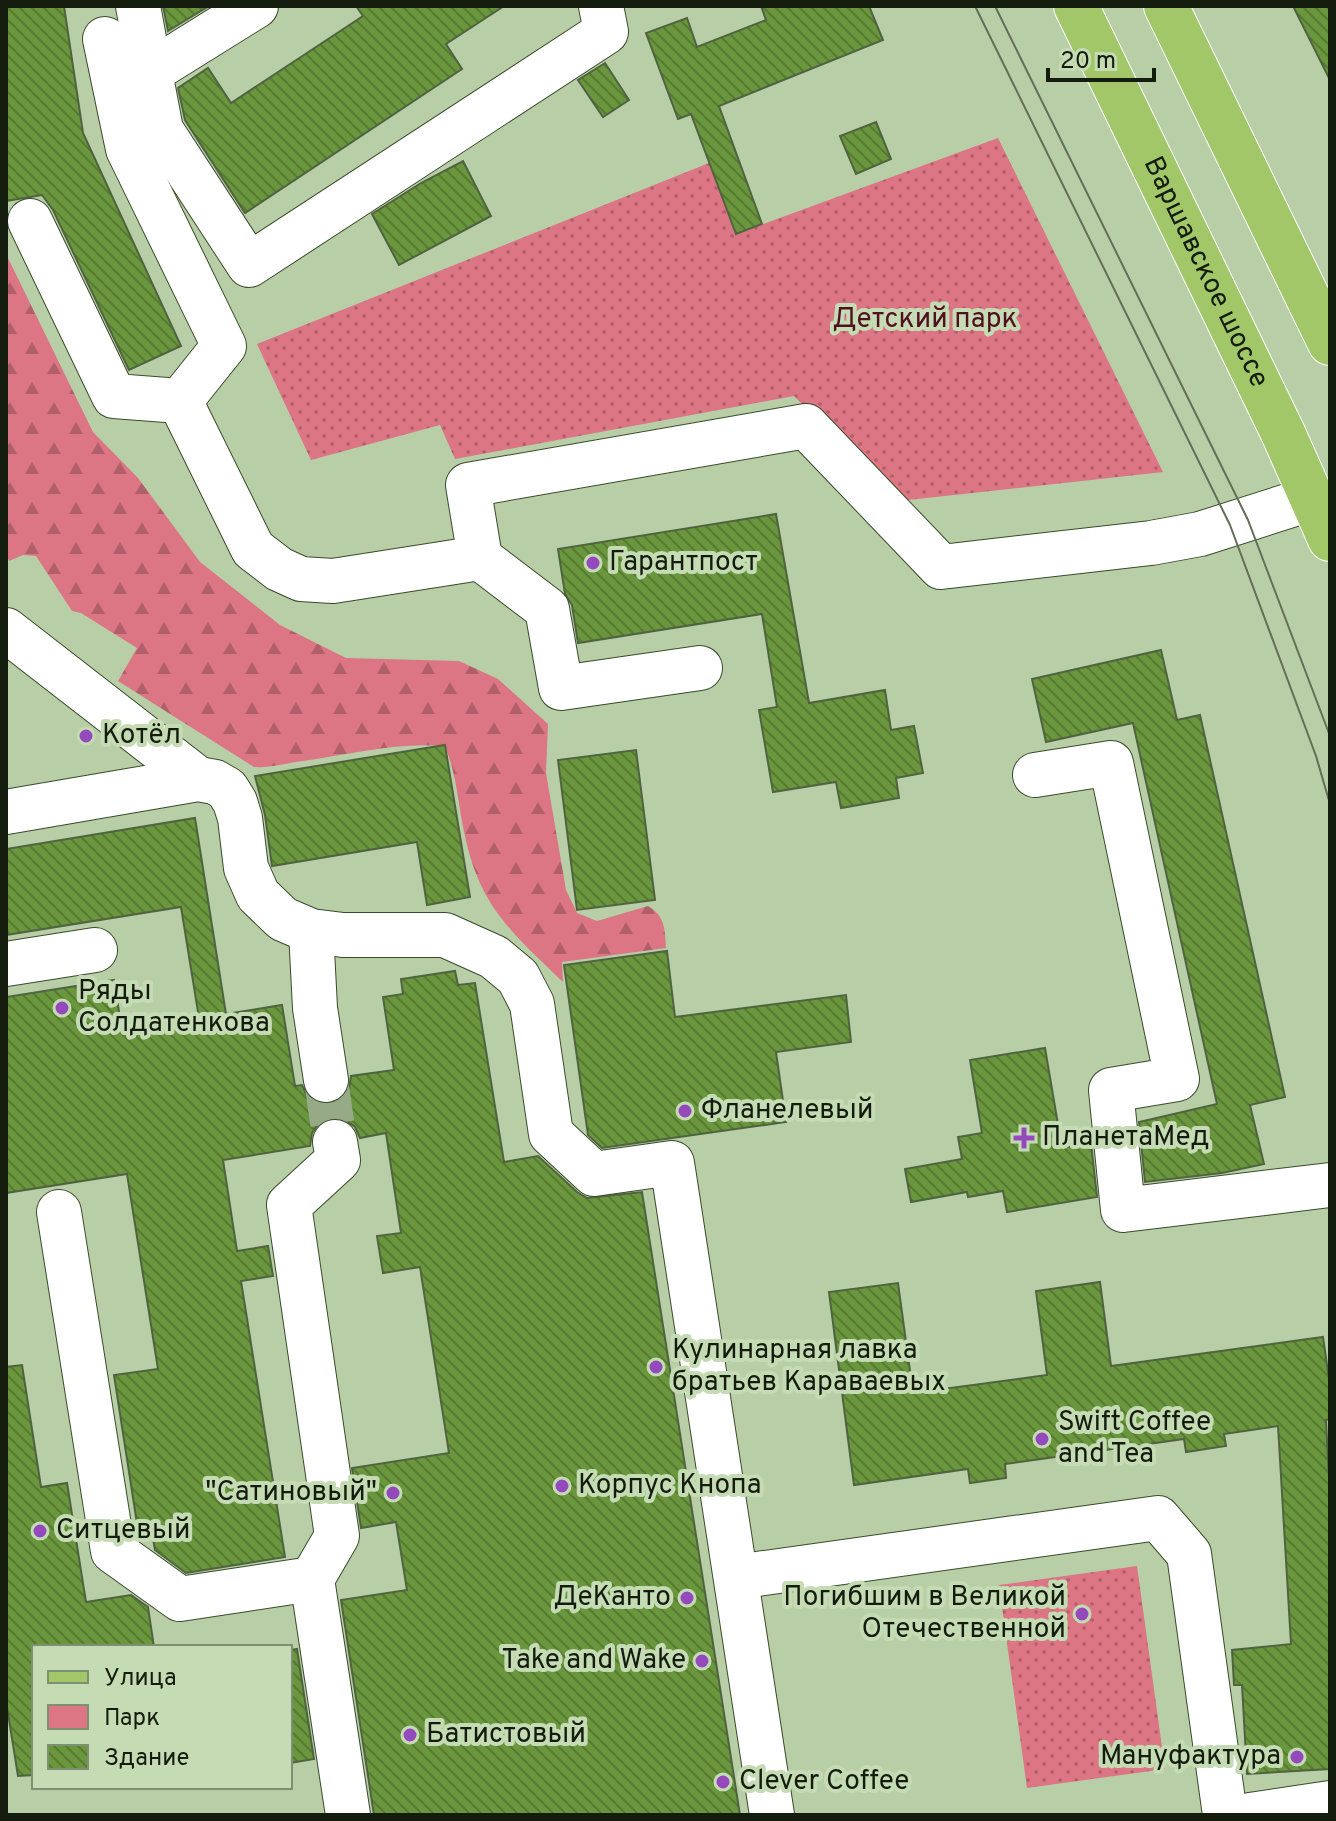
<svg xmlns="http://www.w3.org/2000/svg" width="1336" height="1821" font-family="Overpass,sans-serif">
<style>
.green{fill:url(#green-dots)}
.forest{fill:url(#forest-firs)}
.building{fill:url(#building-back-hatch);stroke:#506341;stroke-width:2}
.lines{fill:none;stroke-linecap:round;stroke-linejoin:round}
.minor-tunnel{stroke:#97aa88;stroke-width:44;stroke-dasharray:44 22;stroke-linecap:butt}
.minor-casing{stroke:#394b2a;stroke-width:46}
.major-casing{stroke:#fff;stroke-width:46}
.minor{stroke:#fff;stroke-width:44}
.major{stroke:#a1c768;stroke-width:44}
.tram{stroke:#616f56;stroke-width:2}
.poi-dot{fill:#944abd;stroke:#c4dbb4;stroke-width:3}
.labels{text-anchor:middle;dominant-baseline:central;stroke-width:8;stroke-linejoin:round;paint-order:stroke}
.street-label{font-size:28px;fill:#141c0e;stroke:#c4dbb4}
.park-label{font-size:28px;fill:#510f1f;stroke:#c4dbb4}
.poi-label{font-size:28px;fill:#141c0e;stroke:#c4dbb4;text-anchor:start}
</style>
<defs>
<pattern id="green-dots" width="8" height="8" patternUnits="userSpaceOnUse" patternTransform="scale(2)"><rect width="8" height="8" fill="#dc7584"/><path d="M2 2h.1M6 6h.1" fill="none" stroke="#b15f6a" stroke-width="1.8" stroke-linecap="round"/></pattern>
<pattern id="forest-firs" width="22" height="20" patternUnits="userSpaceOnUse" patternTransform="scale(2)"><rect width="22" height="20" fill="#dc7584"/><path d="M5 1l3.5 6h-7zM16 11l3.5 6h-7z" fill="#b15f6a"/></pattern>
<pattern id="building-back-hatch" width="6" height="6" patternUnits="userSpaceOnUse" patternTransform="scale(2)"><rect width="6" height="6" fill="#6a973d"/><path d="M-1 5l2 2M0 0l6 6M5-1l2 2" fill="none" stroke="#567a32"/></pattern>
</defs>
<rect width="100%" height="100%" fill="#b8cea7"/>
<g class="green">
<path d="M998 138 1163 472 899 501 794 396 455 459 440 425 311 460 257 344 709 163 736 234Z"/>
<path d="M1137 1566 1165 1769 1027 1788 999 1585Z"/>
</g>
<path class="forest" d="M6 254 93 432 138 478 200 562 280 625 346 658 459 661 498 679 548 724 546 773 566 890 577 913 597 921 648 906C665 916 665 929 666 948L562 962 563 982C513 934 480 907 465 836 458 805 457 775 445 746 398 742 350 754 303 761 286 763 272 768 254 767L118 681 137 648 81 613 72 611 36 556 23 555 9 561 6 554Z"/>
<g class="building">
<path d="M6 6H64L83 133 181 346 129 370 53 210 42 195 6 201Z"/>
<path d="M163 6H209L168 31Z"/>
<path d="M356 6H504L446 44 462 69 245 213 185 120 178 88 208 68 231 103 363 16Z"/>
<path d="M761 6H869L883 40 719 106 762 224 736 234 691 114 678 119 646 33 687 18 697 47 766 20Z"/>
<path d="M1293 6H1330V80Z"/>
<path d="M605 63 629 100 603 117 578 80Z"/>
<path d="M876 122 891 159 856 174 840 136Z"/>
<path d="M463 161 491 216 399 265 372 214 421 183Z"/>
<path d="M776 514 809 703 885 690 891 730 914 726 923 773 896 778 899 798 841 808 836 782 773 792 759 710 777 707 762 614 578 643 572 605 565 594 558 549Z"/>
<path d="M1161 650 1177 720 1200 715 1285 1097 1250 1105 1264 1164 1222 1173 1145 1182 1139 1122 1217 1104 1133 723 1046 742 1032 679Z"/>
<path d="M445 745 470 897 427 905 417 842 272 866 265 815 255 776Z"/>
<path d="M636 750 655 900 577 910 558 760Z"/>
<path d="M195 818 226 1014 282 1005 295 1086 302 1085 307 1096 318 1103 331 1104 341 1100 349 1090 351 1076 394 1070 383 997 403 994 401 979 455 971 458 985 475 983 504 1162 538 1156 577 1192 587 1198 642 1192 740 1815H374L341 1600 407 1590 396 1522 361 1528 352 1468 449 1453 420 1267 383 1273 377 1236 401 1233 386 1133 360 1138 355 1127 344 1119 330 1118 320 1122 312 1133 310 1146 223 1160 237 1251 268 1246 273 1276 241 1281 285 1557 186 1573 155 1550 151 1528 138 1530 114 1375 158 1369 127 1174 6 1193V997L114 980 122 1031 199 1018 181 907 6 935V849Z"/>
<path d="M667 951 675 1017 846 995 851 1042 776 1052 786 1122 602 1148 588 1135 564 965Z"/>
<path d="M1045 1048 1062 1148 1091 1143 1097 1197 1007 1212 1003 1191 968 1197 967 1192 911 1202 905 1169 962 1159 958 1137 982 1133 970 1060Z"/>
<path d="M1100 1282 1111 1366 1323 1337 1330 1386V1419L1326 1420 1330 1497V1769L1247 1774 1242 1685H1234L1232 1650 1291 1644 1278 1426 1224 1434 1226 1446 1186 1452 1184 1439 1005 1464 1006 1478 970 1483 968 1469 854 1485 829 1292 898 1283 913 1393 1047 1375 1036 1291Z"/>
<path d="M22 1365 41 1487 67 1483 86 1602 131 1595 148 1607 154 1647H34V1775L18 1776 6 1701V1367Z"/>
<path d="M297 1649 314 1759 290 1763V1650Z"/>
</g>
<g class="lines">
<path class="minor-tunnel" d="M326 1080 335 1142"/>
<defs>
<g id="minor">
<path d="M138 6 150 72"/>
<path d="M256 6 150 72 161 130 249 265 606 32 601 6"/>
<path d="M105 39 128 149 224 346 180 401 253 549 279 569 301 579 333 581 480 558"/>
<path d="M30 221 114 396 180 401"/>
<path d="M6 630 198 779"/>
<path d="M700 668 561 688 547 609 480 558 468 485 806 426 941 567 1151 543 1200 534 1313 498"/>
<path d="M1035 775 1111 763 1177 1079 1111 1090 1123 1210 1330 1185"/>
<path d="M6 812 198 779 215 782 227 789 235 802 240 818 246 868 258 895 283 919 311 931 343 935H445L494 957 518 977 532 1004 551 1134 594 1174 672 1163 772 1815"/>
<path d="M311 931 315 1008 326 1080"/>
<path d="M6 964 95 950"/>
<path d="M335 1142 338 1160 289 1205 337 1536 312 1579 348 1815"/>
<path d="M59 1212 113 1551 180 1599 312 1579"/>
<path d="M736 1577 1158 1518 1189 1554 1225 1815"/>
<path d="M1250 1815 1330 1803"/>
</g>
<g id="major">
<path id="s1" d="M1076 6 1283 433 1330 539"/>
<path d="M1166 6 1330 343"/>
</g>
</defs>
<use href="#minor" class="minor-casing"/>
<use href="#major" class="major-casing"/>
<use href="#minor" class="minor"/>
<use href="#major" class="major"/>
<g class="tram">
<path d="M975 6 1230 525 1316 756 1330 804"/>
<path d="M995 6 1248 520 1330 736"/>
</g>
</g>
<g class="poi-dot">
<circle cx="593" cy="563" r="8"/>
<circle cx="86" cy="736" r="8"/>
<circle cx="62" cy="1008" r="8"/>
<circle cx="685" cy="1111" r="8"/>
<path d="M1020 1126h8v8h8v8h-8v8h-8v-8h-8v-8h8z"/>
<circle cx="656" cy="1367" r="8"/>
<circle cx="1042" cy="1439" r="8"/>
<circle cx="562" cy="1486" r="8"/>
<circle cx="393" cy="1493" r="8"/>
<circle cx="40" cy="1531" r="8"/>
<circle cx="687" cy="1598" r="8"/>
<circle cx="1082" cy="1614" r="8"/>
<circle cx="702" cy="1661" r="8"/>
<circle cx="410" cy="1735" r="8"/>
<circle cx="1297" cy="1757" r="8"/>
<circle cx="723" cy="1782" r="8"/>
</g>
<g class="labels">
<g class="street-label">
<text stroke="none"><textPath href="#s1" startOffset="296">Варшавское шоссе</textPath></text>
</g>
<g class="park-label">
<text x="925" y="320">Детский парк</text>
</g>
<g class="poi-label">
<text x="609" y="563">Гарантпост</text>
<text x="102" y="736">Котёл</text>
<text x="78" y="992">Ряды<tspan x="78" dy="32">Солдатенкова</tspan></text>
<text x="701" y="1111">Фланелевый</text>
<text x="1042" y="1138">ПланетаМед</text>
<text x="672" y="1351">Кулинарная лавка<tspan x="672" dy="32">братьев Караваевых</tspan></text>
<text x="1058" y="1423">Swift Coffee<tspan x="1058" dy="32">and Tea</tspan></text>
<text x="578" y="1486">Корпус Кнопа</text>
<text x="377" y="1493" text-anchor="end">"Сатиновый"</text>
<text x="56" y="1531">Ситцевый</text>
<text x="671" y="1598" text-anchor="end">ДеКанто</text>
<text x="1066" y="1598" text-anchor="end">Погибшим в Великой<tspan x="1066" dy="32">Отечественной</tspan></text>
<text x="686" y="1661" text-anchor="end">Take and Wake</text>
<text x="426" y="1735">Батистовый</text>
<text x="1281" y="1757" text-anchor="end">Мануфактура</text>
<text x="739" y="1782">Clever Coffee</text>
</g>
</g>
<rect width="1336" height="1821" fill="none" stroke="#141c0e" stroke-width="16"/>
<rect x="32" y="1645" width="260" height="144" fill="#c4dbb4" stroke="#7e8f72" stroke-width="2"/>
<rect x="48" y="1671" width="40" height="12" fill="#a1c768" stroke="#7e8f72" stroke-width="2"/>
<text x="104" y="1685" font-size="24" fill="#141c0e">Улица</text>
<rect x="48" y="1705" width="40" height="24" fill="#dc7584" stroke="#7e8f72" stroke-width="2"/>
<text x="104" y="1725" font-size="24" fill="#141c0e">Парк</text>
<rect x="48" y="1745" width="40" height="24" fill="url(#building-back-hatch)" stroke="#7e8f72" stroke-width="2"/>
<text x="104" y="1765" font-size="24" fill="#141c0e">Здание</text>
<path d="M1048 68v12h106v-12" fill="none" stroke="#141c0e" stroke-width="4"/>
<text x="1060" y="68" font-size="24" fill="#141c0e" stroke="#c4dbb4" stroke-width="6" paint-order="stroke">20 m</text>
</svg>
